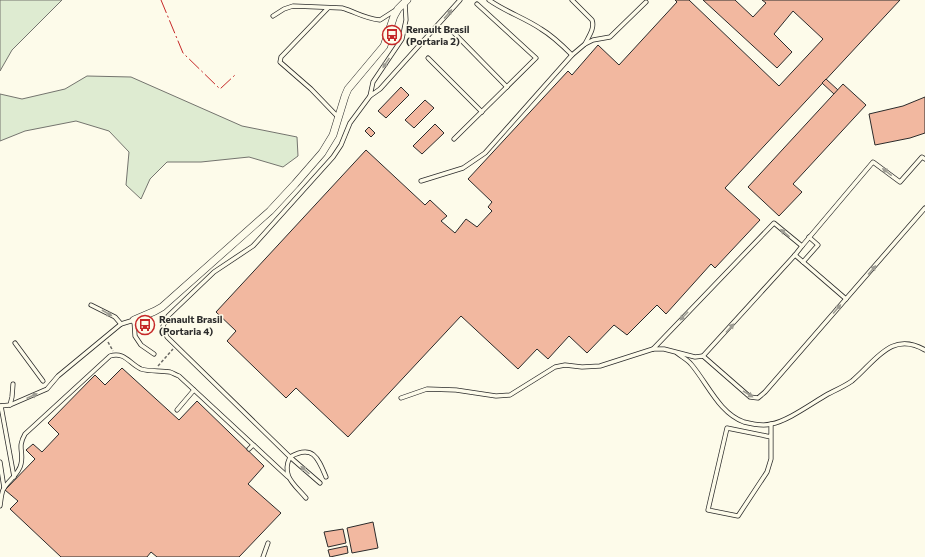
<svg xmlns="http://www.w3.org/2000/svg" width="925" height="557" font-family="Commissioner,sans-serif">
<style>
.green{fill:#deebd1;stroke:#74746e}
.building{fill:#f2b8a0;stroke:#2b2b2b}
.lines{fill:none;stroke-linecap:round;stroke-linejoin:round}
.service-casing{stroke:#2b2b2b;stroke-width:5}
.minor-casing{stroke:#2b2b2b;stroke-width:8}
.path{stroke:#6a6964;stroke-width:1.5;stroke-dasharray:3 2;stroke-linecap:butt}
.service{stroke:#fdfbea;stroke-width:3.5}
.minor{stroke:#fdfbea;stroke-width:7}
.power{stroke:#c62828;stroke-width:1;stroke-dasharray:14 3 2 3;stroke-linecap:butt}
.oneway{fill:#9e9d94}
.labels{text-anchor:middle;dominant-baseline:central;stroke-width:3;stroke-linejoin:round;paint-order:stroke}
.poi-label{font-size:10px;font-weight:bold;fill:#2b2b2b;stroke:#fdfbea;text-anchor:start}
</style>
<rect width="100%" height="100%" fill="#fdfbea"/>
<g class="green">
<path d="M0 0H62L12 50 0 71Z"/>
<path d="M87 76 131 77 242 126 297 137 298 156 283 167 249 157 201 162H167L150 179 141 199 126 185 129 152 109 131 76 121 25 131 0 141V94L22 99 65 89Z"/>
</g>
<g class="building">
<path d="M675 0H689L779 86 823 39 793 11 774 34 792 52 777 68 703 0H735L753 17 766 3 762 0H900L725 188 760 220 715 268 711 264 666 314 657 305 627 335 614 325 587 353 569 336 548 359 537 349 518 369 461 316 348 437 296 388 286 398 227 341 236 331 216 312 366 150 425 205 430 200 447 216 441 221 455 233 466 219 477 227 492 211 488 207 492 202 468 179 568 71 572 75 598 45 619 65 677 2Z"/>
<path d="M826 79 838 90 834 94 822 83Z"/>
<path d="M843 84 866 105 793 184 802 192 779 216 748 187Z"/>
<path d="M401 87 409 95 386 118 378 111Z"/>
<path d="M925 97V133L910 138 875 145 869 114 903 106Z"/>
<path d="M425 100 434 108 414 128 405 120Z"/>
<path d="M435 124 444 133 422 154 413 146Z"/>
<path d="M369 127 375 133 371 137 365 131Z"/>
<path d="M122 368 179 420 197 401 264 466 248 484 281 513 239 557H157L151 552 147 557H61L10 509 18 501 5 490 35 459 26 450 33 444 42 452 59 434 48 423 95 375 105 385Z"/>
<path d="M373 522 378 548 352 553 347 528Z"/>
<path d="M343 529 346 543 328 547 324 532Z"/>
<path d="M347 546 348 553 330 557 328 550Z"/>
</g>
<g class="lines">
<defs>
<g id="service">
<path d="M489 0C506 12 525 18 541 29 553 36 563 46 572 55L585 44 593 40 610 37 646 2"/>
<path d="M572 0 592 20C595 28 589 36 585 44"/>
<path d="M405 3 406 20 402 39 373 82 370 96 380 89 460 0"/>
<path d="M328 8 281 57 280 62 311 89 338 117"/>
<path d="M273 16 284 9 293 6 342 8C356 12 363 18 380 20L394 11"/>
<path d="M452 31 507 87"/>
<path d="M428 58 482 112"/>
<path d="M454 139 536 58 477 4"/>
<path d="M421 181 463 168 485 153 572 55"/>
<path d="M802 246 873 162 900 182 922 157 925 159"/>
<path d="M795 255 846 299"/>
<path d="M803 262 818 245 809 237"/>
<path d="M91 305 115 317 121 324"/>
<path d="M15 343 43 381"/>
<path d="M653 349 774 223 802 246 795 255 703 356"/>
<path d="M677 353C682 357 688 360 691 364 708 384 719 413 744 422 752 424 764 426 771 424 788 421 812 403 828 394 836 390 845 386 852 381 875 362 891 330 925 350"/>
<path d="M401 398 427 389 456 390 496 396 510 395 555 367 565 365 582 367 600 366 653 349H664L695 357 703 356 750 397 758 398 765 392 925 208"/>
<path d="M10 405 12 397 13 384"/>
<path d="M0 406 10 405 47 389 58 376 121 324 134 320 135 336 141 345 154 354"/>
<path d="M1 406 14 477"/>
<path d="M177 410 194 390"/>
<path d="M771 437 727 428 708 510 738 516 767 472 771 459V424"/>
<path d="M249 449 253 445"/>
<path d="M0 462 4 488"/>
<path d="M320 483 290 457 167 337 163 326 168 316 214 272 253 246 333 157 341 145 350 123 370 96"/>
<path d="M306 498C294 484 281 476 290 457 313 444 318 458 326 477"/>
<path d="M0 506C1 500 1 495 3 490 7 481 19 475 21 464 24 451 17 448 25 434L110 356C124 351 130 364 141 369 150 372 161 370 170 372 173 373 176 375 179 376L288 477"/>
<path d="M263 557 268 543"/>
</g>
<path id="minor" d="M134 320 155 311 162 307 270 211 295 184 322 153 333 135 345 96 348 89 384 46 394 16 398 9 407 0"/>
</defs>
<use href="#service" class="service-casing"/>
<use href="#minor" class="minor-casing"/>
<g class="path">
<path d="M108 342 113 351"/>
<path d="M158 366 173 349"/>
</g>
<use href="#service" class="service"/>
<use href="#minor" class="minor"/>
<path class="power" d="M161 0 183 53 220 89 235 75"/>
</g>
<defs><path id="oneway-solid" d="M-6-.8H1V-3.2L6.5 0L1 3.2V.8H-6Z"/></defs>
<g class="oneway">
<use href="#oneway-solid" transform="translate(448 14) rotate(-49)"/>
<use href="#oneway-solid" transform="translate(386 63) rotate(124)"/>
<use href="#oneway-solid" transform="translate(887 172) rotate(-143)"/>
<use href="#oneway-solid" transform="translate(785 233) rotate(-140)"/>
<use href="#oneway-solid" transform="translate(872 270) rotate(-49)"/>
<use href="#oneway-solid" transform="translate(837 309) rotate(-49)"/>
<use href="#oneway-solid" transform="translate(107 313) rotate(30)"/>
<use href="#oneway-solid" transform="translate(684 316) rotate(134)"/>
<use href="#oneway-solid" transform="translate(730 328) rotate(-48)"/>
<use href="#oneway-solid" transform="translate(748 394) rotate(32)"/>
<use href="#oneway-solid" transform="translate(32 396) rotate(-24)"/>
<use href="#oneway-solid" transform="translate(305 470) rotate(-138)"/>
</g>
<defs>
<symbol id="bus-ring" viewBox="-11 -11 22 22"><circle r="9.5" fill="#fdfbea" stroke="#c62828" stroke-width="1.5"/><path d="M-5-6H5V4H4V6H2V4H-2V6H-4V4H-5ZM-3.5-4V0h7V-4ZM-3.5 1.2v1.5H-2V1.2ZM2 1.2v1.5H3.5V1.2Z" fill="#c62828"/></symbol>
</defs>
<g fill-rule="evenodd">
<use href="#bus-ring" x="381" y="24" width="22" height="22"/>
<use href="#bus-ring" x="134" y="314" width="22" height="22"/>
</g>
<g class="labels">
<g class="poi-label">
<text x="406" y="29">Renault Brasil<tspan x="406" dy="12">(Portaria 2)</tspan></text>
<text x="159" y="319">Renault Brasil<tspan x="159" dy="12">(Portaria 4)</tspan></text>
</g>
</g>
</svg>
